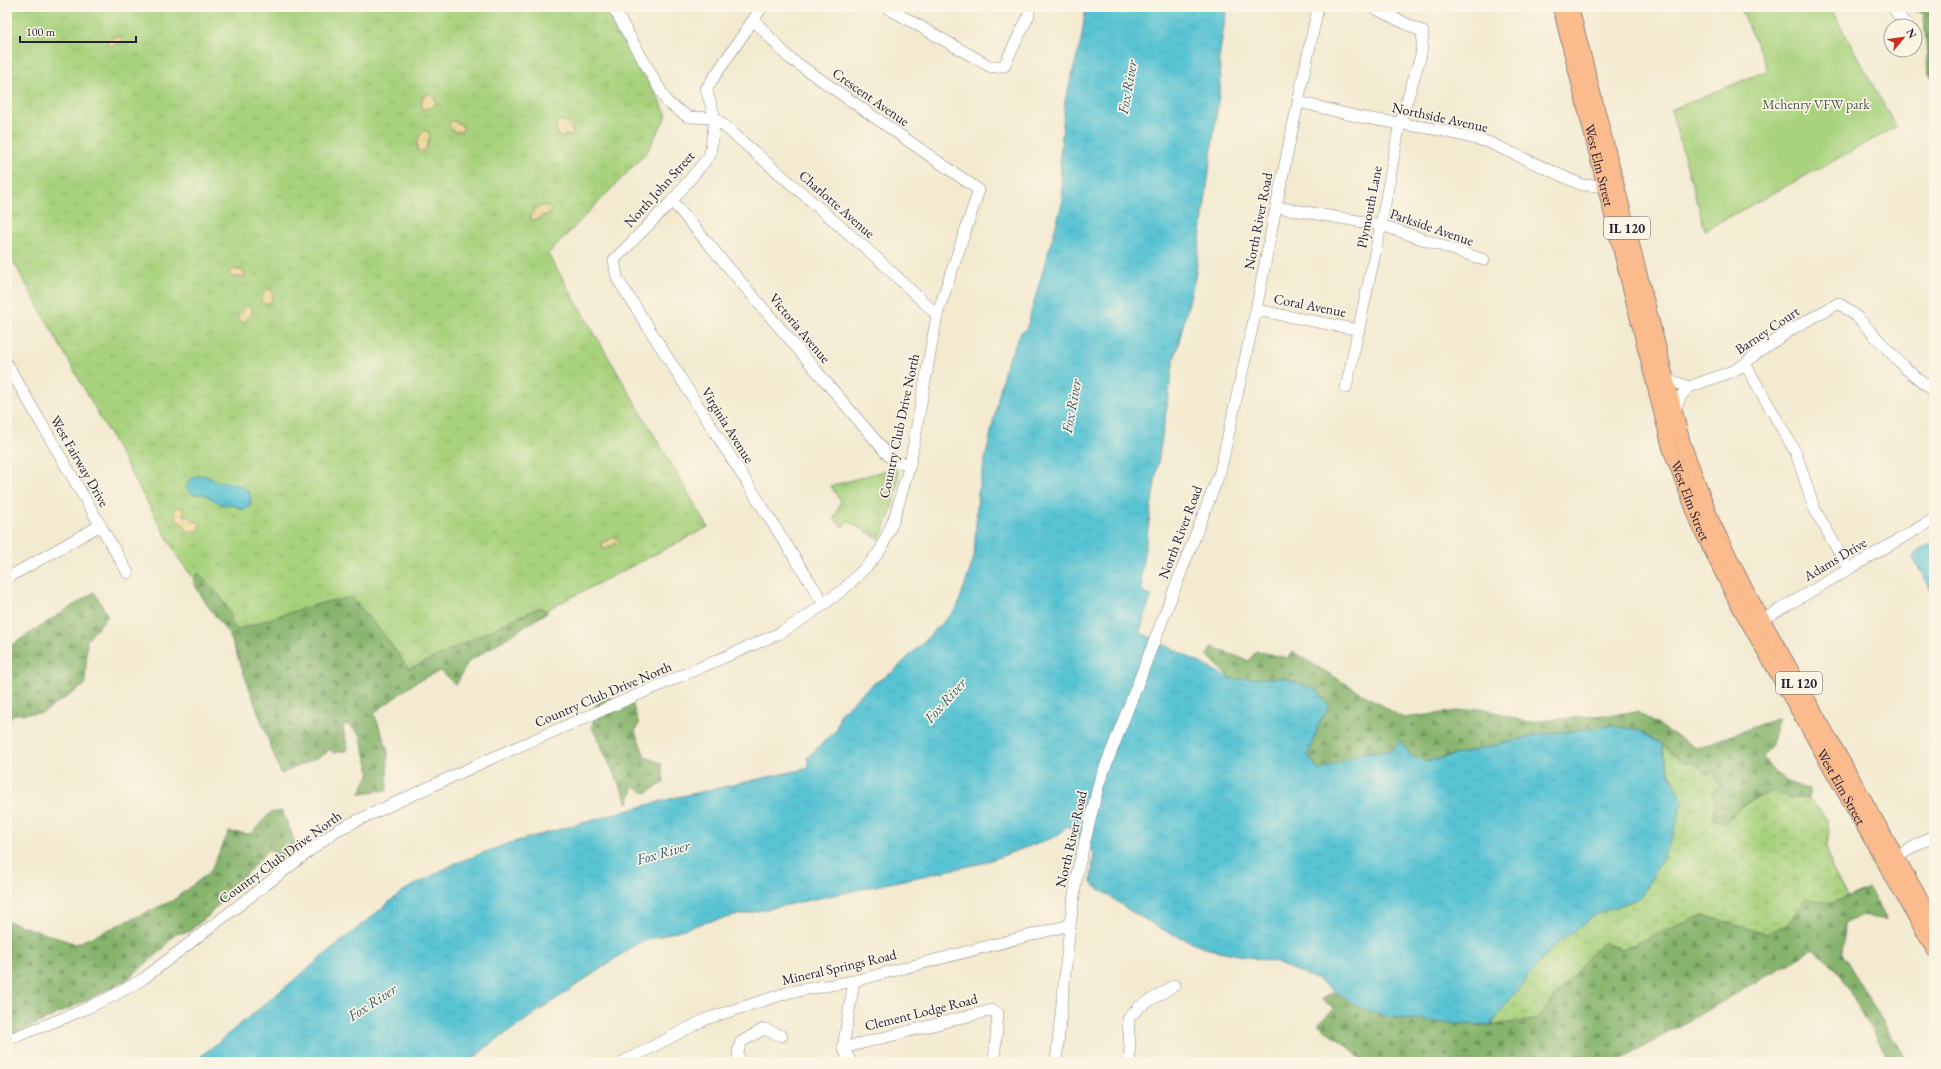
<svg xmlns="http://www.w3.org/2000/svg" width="1941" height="1069" font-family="'EB Garamond',serif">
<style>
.grass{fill:url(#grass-tufts);stroke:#657a5c}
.forest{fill:url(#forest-firs);stroke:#546b54}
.wetland{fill:url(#wetland-marsh);stroke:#657a5c}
.sand{fill:url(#sand-dots);stroke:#887e6c}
.park{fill:#a8d27d;stroke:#657a5c}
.water{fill:url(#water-ripples);stroke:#3d7287}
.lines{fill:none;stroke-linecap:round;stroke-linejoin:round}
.minor-casing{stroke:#8a8686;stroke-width:12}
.major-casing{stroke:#8a8686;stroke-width:16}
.minor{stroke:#fff;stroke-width:11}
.major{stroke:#fbbb8c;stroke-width:14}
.labels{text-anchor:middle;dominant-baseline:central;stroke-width:3.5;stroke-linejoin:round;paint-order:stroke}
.shield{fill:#fcf5e5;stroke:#63616e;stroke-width:1}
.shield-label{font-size:13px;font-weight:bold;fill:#22223b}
.street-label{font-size:14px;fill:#22223b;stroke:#fcf5e5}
.park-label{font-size:14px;fill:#4a574f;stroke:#fcf5e5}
.water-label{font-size:15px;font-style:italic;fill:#355a70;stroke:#fcf5e5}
</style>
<defs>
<pattern id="grass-tufts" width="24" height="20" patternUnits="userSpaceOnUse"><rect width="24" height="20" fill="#a8d27d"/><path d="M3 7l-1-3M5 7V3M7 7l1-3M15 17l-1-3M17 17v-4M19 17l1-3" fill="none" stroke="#90b46d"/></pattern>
<pattern id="forest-firs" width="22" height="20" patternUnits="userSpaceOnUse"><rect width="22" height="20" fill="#86b46c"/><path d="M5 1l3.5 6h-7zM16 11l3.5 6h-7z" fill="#6d925a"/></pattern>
<pattern id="wetland-marsh" width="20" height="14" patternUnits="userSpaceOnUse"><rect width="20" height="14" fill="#a8d27d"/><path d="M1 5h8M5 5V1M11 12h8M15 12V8" fill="none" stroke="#90b46d"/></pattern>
<pattern id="sand-dots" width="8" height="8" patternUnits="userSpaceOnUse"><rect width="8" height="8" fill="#eeda9e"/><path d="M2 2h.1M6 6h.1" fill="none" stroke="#ccbb89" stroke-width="1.8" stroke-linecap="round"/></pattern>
<pattern id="water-ripples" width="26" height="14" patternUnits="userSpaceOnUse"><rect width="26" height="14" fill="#58c3d3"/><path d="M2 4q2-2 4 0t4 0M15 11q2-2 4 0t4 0" fill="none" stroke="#4ca7b6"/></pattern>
</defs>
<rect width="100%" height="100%" fill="#fcf5e5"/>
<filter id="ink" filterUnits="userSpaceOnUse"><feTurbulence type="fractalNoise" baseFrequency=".025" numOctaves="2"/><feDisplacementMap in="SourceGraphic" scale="8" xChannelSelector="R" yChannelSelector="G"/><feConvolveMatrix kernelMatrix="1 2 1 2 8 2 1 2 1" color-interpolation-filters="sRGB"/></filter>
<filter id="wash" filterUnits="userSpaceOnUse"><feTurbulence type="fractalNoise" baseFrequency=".012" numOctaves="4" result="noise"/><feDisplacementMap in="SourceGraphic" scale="16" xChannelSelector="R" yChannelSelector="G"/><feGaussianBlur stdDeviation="0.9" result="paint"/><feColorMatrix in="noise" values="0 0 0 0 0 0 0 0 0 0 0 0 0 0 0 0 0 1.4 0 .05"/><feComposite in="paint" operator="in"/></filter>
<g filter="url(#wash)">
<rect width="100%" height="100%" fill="#f3ead0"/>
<g class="grass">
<path d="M7 7H607L667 115 647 152 548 254 708 527 406 682 242 642 230 628 179 559 7 250Z"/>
<path d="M893 468 898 472C898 495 889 518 880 539L848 521 842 527 834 518 841 502 831 486Z"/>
</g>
<g class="forest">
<path d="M1906 7H1934V81L1928 73 1924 14Z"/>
<path d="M198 573 219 594 230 613V620L237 630C275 617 312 604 351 597L381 631 409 669C454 650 496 626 540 607L548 612 468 662 456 685 440 671 416 682 374 713 388 751 387 790 360 793 370 773 360 734 347 724 343 728 348 750 334 753 329 749 325 754 281 774 230 636 206 603 193 582Z"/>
<path d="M94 592 108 616 87 640 85 685 42 713 14 714 7 723V648Z"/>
<path d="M1212 647 1249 661 1256 651 1287 658 1293 652 1403 718 1482 708 1527 722 1637 712 1696 748 1779 718 1770 747 1763 757C1775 776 1786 784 1809 789V798L1756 797 1739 808 1733 818 1725 823 1714 820 1713 814 1715 805 1706 774 1693 763 1683 762 1661 744 1638 730 1538 735 1426 762 1392 751 1365 752 1319 771 1308 755 1320 721 1329 707 1284 678 1231 679 1207 655Z"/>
<path d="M604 697 632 703 639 724 635 731 645 757 661 763 664 783 646 793 634 787 628 803 592 727 595 706Z"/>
<path d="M282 811 296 844 285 858 268 850 208 916 188 932 174 934 162 950 124 982 7 1038V921L76 944 172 901 210 872 229 832 251 834 270 813Z"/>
<path d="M1869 889 1887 920 1862 916 1844 923 1842 953 1907 1062H1891L1837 970 1814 949 1617 1062H1363L1350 1048 1318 1024 1335 1008 1321 999 1335 991 1359 1007 1491 1025 1536 1020 1593 951 1603 943 1622 949 1703 915 1766 934 1789 923 1805 898 1832 903Z"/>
</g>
<path class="wetland" d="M1661 744 1683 762 1693 763 1706 774 1714 772 1720 785 1712 792 1715 805 1713 814 1715 820 1725 823C1733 818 1735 811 1741 807 1752 800 1763 795 1776 790L1789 799 1809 798 1828 820 1829 831 1827 848 1832 868 1847 897 1832 903 1805 898 1789 923 1766 934 1703 915 1622 949 1603 943 1593 951 1536 1020 1491 1025 1506 1004 1552 947 1597 914 1640 898 1669 846 1683 803 1670 774Z"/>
<g class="sand">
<path d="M120 36 123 39 120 43 110 46 107 44 109 39Z"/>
<path d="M428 94 432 95 436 101 435 104 429 109H423L421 104 423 97Z"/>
<path d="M559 120C565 120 574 127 573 134L561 137 557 135 556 125Z"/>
<path d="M455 121 464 127 461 132H455L450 128 449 122Z"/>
<path d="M424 131H428L430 135 426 149 421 152 418 151C416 145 418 135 424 131Z"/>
<path d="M546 205 551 208V214L542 216 537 220 531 219V216L534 209Z"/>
<path d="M235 269 244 271 245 277H230L229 272Z"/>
<path d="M269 289 272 290 273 296 270 303 264 304 261 300 265 291Z"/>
<path d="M247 306 252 308C254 314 248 322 242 322L238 320V314Z"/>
<path d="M179 507 182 508 184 515 190 517 192 521 200 523V526L198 531H187L183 524 176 521 174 510Z"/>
<path d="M614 537 619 540V542L605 549 602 548V542L609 540Z"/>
</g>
<path class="park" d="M1740 7H1830L1896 127 1705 230 1671 110 1768 70Z"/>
<g class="water">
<path d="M1086 7H1227L1219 58 1221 80 1195 278 1173 365 1141 574 1142 591 1151 596 1140 632 1231 679 1284 678 1317 690 1329 707 1320 721 1308 755 1319 771 1365 752 1392 751 1401 741 1411 756 1426 762 1538 735 1611 726 1638 730 1661 744 1670 774 1683 803 1669 846 1640 898 1597 914 1552 947 1506 1004 1491 1025 1445 1023 1387 1017 1359 1007 1318 980 1274 962 1209 949 1161 929 1129 910 1091 883 1094 853 1067 826 1057 836 983 863 707 922 638 943 489 1045 469 1062H194L403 891 456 863 510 843 673 798 809 768 807 758 836 730 840 714 871 685 893 672 957 608 974 558 978 493 1005 367 1021 332 1026 330 1063 201 1060 158 1065 101 1081 41Z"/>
<path d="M203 475C208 477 213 481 217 481 232 483 258 486 249 507L243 510 235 506 221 504 204 494C196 494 190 496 186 487 189 478 194 476 203 475Z"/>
<path d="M1934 542V595L1913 558 1915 554Z"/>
</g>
</g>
<g filter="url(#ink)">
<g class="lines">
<defs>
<g id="minor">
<path d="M613 7 667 102 688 117 715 118 878 259 937 315"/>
<path d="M762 7 706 89 715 118 710 155 672 201 614 260 617 278 824 604"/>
<path d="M886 7 991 67 1004 66 1029 15V7"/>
<path d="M1892 7 1907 26"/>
<path d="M1299 102 1359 117 1440 130 1488 142 1582 185 1604 186 1612 184"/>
<path d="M672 201 894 462 910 464"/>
<path d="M1276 207 1381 225 1484 260"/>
<path d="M1256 310 1359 330"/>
<path d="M7 364 128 573"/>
<path d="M1745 364 1796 453 1814 508 1848 568"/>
<path d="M1666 379 1689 387"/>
<path d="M1346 388 1381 225 1400 123 1421 55 1423 32 1372 7"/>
<path d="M1675 411 1680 397 1689 387 1733 371 1745 364 1757 353 1794 328 1839 303 1857 317 1906 369 1934 391"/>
<path d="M7 578 99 526"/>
<path d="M1757 623 1934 519"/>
<path d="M1890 861 1934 835"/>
<path d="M7 1040C54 1022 101 1005 143 979L337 830 492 758 780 633 809 615 844 589 870 563 881 549 894 519 910 464 937 315 979 190 788 57 754 20"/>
<path d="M843 1048 992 1010 998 1013 994 1062"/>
<path d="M843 1048 854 981"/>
<path d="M843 1048 851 1062"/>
<path d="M623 1062 706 1019 790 992 854 981 1070 925"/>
<path d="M739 1062 738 1052 741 1042 764 1029 782 1036"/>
<path d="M1056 1062 1070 925 1077 874 1099 783 1220 472 1256 310 1276 207 1318 7"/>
<path d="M1129 1062 1130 1047 1128 1019 1139 1007 1175 985"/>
</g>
<g id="major">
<path id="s1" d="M1560 7 1670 448 1701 529 1735 599 1934 950"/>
<path d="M1571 7 1683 443 1713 523 1747 592 1934 923"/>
</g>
</defs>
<use href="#minor" class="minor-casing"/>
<use href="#major" class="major-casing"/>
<use href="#minor" class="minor"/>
<use href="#major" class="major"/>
</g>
</g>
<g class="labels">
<g class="shield">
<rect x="1604" y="217" width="46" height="22" rx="3"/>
<rect x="1776" y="672" width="46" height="22" rx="3"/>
</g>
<g class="shield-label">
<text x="1627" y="228">IL 120</text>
<text x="1799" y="683">IL 120</text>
</g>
<g class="street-label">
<text transform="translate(871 97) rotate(35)">Crescent Avenue</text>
<text transform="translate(1440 117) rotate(12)">Northside Avenue</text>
<text stroke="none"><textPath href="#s1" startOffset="163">West Elm Street</textPath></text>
<text transform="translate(659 189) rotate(-48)">North John Street</text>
<text transform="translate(837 204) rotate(41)">Charlotte Avenue</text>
<text transform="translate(1369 207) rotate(-79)">Plymouth Lane</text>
<text transform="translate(1258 221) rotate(-79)">North River Road</text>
<text transform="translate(1432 227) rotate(19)">Parkside Avenue</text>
<text transform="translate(1310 305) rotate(11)">Coral Avenue</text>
<text transform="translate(800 328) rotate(50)">Victoria Avenue</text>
<text transform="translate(1767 330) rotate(-34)">Barney Court</text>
<text transform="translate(728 425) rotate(58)">Virginia Avenue</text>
<text transform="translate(899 426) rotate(-78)">Country Club Drive North</text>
<text transform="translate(80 461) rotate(60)">West Fairway Drive</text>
<text stroke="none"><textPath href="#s1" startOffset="511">West Elm Street</textPath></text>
<text transform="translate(1180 532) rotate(-69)">North River Road</text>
<text transform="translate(1835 559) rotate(-31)">Adams Drive</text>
<text transform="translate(603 694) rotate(-23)">Country Club Drive North</text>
<text stroke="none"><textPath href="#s1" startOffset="835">West Elm Street</textPath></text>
<text transform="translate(1071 839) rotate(-77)">North River Road</text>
<text transform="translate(280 857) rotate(-36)">Country Club Drive North</text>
<text transform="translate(839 967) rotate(-13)">Mineral Springs Road</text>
<text transform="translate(921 1012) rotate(-14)">Clement Lodge Road</text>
</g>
<g class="park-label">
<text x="1816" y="104">Mchenry VFW park</text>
</g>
<g class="water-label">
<text transform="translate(1127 87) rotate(-80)">Fox River</text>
<text transform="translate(1071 406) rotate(-80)">Fox River</text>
<text transform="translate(945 700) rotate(-48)">Fox River</text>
<text transform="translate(663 852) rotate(-16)">Fox River</text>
<text transform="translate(372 1002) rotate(-33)">Fox River</text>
</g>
</g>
<rect width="1941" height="1069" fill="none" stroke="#fcf5e5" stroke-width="24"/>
<g transform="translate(1903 38) rotate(61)"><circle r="19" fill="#fcf5e5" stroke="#a5a1a1"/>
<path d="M0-3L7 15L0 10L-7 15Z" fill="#c8321e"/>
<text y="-6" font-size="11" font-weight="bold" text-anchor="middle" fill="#22223b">N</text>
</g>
<path d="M20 36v6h116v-6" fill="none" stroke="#22223b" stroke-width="2"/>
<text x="26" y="36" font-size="12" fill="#22223b" stroke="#fcf5e5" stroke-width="3" paint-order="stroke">100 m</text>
</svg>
